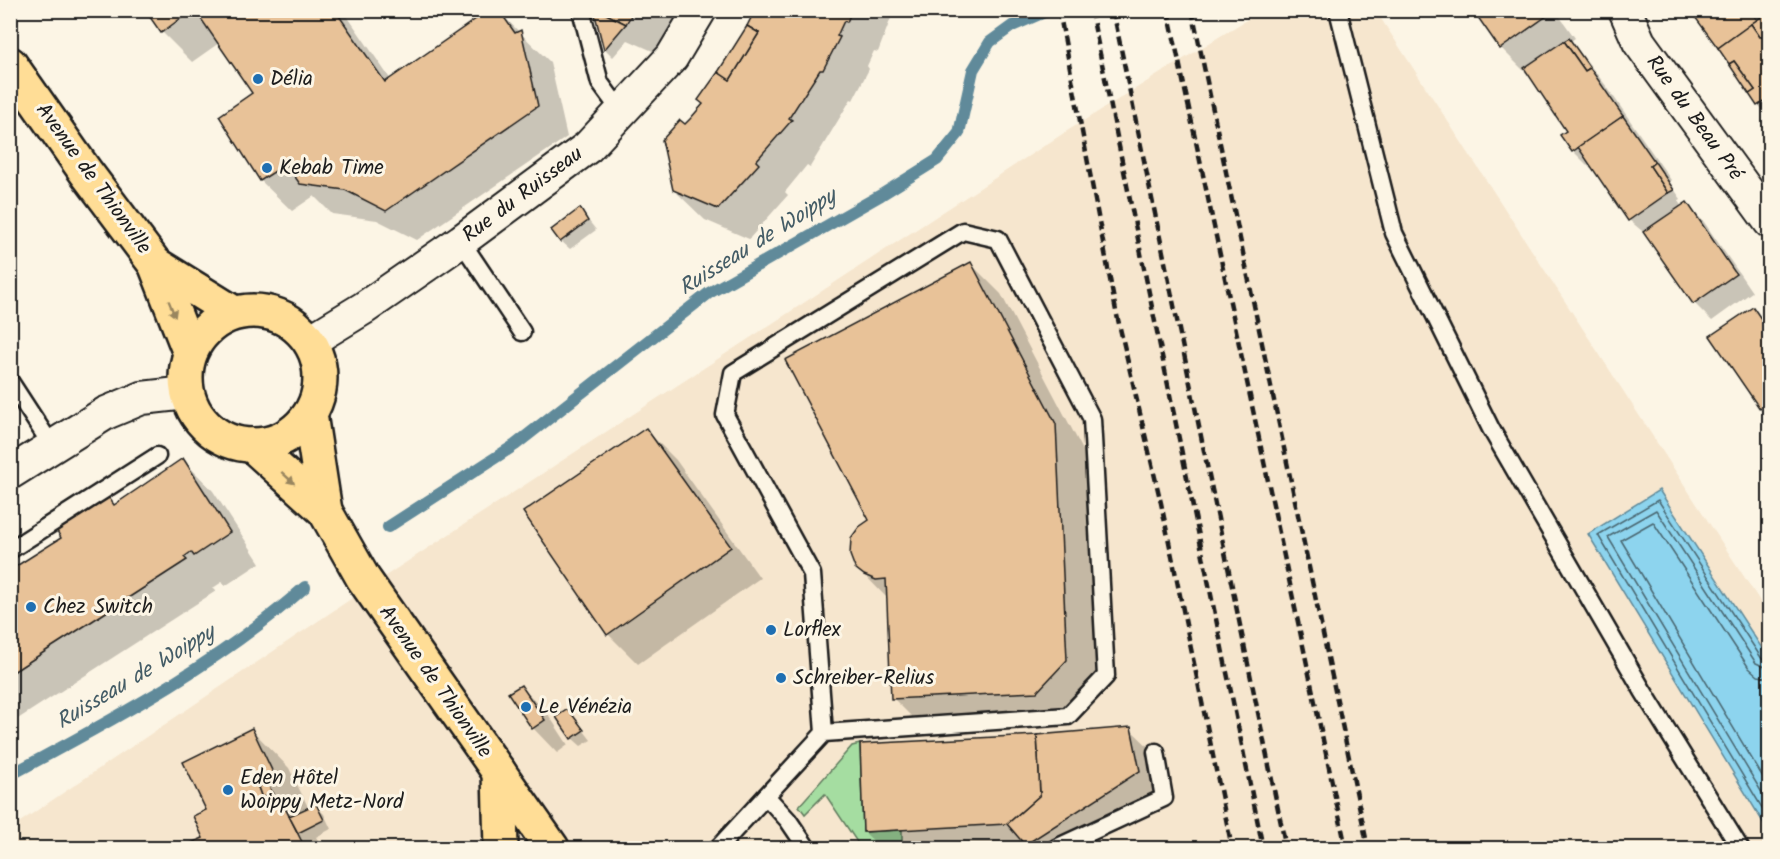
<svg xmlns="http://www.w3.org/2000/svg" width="1780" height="859" font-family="Kalam,sans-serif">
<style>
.built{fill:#f6e6ce}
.green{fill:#a5dda1;stroke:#607c5e;stroke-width:1.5}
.water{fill:#8dd4ee;stroke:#608a9a;stroke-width:1.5}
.shadow{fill:#0003}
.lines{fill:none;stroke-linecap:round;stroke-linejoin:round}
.shore{stroke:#496670;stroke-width:1.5}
.stream{stroke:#608a9a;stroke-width:12}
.building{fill:#e8c298;stroke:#1c1c1c;stroke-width:1.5}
.lane-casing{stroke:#1c1c1c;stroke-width:21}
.street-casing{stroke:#1c1c1c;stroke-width:36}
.primary-casing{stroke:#1c1c1c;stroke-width:38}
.lane{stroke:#fcf5e5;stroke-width:16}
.street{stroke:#fcf5e5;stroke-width:32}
.primary{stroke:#ffdd96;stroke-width:33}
.rail{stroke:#1c1c1c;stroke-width:4.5;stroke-dasharray:9 4.5;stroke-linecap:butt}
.oneway{fill:#99865f}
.poi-dot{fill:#1f6fb2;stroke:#fcf5e5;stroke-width:2}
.labels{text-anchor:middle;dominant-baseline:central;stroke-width:6;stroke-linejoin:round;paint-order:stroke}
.poi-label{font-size:21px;fill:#1c1c1c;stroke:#fcf5e5;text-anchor:start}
.street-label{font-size:21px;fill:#1c1c1c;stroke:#fcf5e5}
.water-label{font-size:22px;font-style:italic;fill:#445c66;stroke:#fcf5e5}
</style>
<rect width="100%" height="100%" fill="#fcf5e5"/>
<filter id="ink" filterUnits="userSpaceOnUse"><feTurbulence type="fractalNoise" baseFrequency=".0167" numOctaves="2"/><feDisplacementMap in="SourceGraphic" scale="12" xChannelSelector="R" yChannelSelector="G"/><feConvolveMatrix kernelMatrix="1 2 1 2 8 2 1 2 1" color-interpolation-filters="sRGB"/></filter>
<g filter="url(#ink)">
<path class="built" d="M1261 11H1376L1769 615V848H11V828L376 582 1067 131Z"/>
<path class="green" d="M860 744 863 832 902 830V848H861L825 794 805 814 799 806 852 746Z"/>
<path class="water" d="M1659 490 1769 659V832L1588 534Z"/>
<g class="shadow">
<path d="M147 10H343L391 80 498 11 550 62 567 137 417 240 377 220 332 214 314 196 292 211 261 181 221 117 254 94 219 43 192 62 162 32Z"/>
<path d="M599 10H680L657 53 628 40 613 57 605 49 595 12Z"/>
<path d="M756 10H894L878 52 874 51 867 66 869 69 853 100 851 99 810 167 807 165 785 192 788 195 749 239 705 220 674 190 685 126 704 104Z"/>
<path d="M1475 10H1555L1575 38 1571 41 1607 87 1671 180 1669 182 1681 199 1678 201 1682 207 1686 204 1704 222 1752 292 1712 321 1694 303 1648 236 1629 220 1593 166 1590 168 1573 151 1568 131 1528 71 1526 73 1501 48Z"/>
<path d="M1695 10H1754L1760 19 1770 13V116L1758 105Z"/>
<path d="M580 210 596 230 570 249 561 241Z"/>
<path d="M971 264 1001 294 1086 456 1097 691 1068 722 923 728 893 698 888 599 857 567 871 521Z"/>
<path d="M1752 309 1770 326V416L1761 408Z"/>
<path d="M646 430 676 460 760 578 638 664 608 634Z"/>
<path d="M183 460 213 491 260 563 225 586 222 582 213 588 216 591 10 724V572L63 538 108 498 116 506Z"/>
<path d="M521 687 546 711 568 745 557 753 533 728Z"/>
<path d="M568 710 591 740 581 746 572 738Z"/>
<path d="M1130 729 1155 753 1164 796 1083 848H881L864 832 1037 737Z"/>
<path d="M252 730 289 768 309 809 315 806 324 814 331 829 316 837 323 848H195L193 844 205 838 208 810Z"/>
<path d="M1184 846 1187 848H1171Z"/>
</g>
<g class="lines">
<g class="shore">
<path d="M1770 662 1762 659 1658 500 1598 535 1770 821"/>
<path d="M1770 669 1756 663 1656 510 1608 537 1770 806"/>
<path d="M1770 678 1758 676 1749 668 1653 522 1621 540 1770 789"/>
</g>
<g class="stream">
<path d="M388 527 515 445 709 293 881 195 937 160 959 133 973 70 990 42 1012 26 1049 10"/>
<path d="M10 775C114 719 217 665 305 587"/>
</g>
</g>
<g class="building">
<path d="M145 10H192L161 33Z"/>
<path d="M195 10H335L385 82 486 12 499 10 515 33 521 30 538 106 386 211 345 190 300 184 286 164 260 181 219 116 252 93Z"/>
<path d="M598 10H634L626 24Z"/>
<path d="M598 10 626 24 604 50 594 11Z"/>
<path d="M755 10H852L847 22 844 21 837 36 840 37 823 70H820L789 118 792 120 756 161 759 164 718 209 673 190 662 140 680 120 685 124 690 119 703 104 698 100 718 72 730 80 759 33 747 26Z"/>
<path d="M1473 10H1550L1551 13 1500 49Z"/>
<path d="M1705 10H1751L1757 20 1718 48 1695 17Z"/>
<path d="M1770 11V33L1760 37 1751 24Z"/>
<path d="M1751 24 1760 37 1770 33V97L1757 106 1749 94 1755 90 1734 61 1729 64 1718 48Z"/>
<path d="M747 26 759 33 730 80 718 72Z"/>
<path d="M1569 38 1590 68 1585 71 1564 41Z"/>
<path d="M1564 41 1585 71 1590 68 1623 116 1572 152 1560 135 1566 131 1524 68Z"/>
<path d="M1734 61 1755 90 1749 94 1729 64Z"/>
<path d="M1623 116 1655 162 1650 166 1668 193 1628 221 1578 147Z"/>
<path d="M1655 162 1674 190 1668 193 1650 166Z"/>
<path d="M1687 202 1736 274 1693 304 1643 232Z"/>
<path d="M580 208 588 221 560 242 551 230Z"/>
<path d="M971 262 1056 424 1067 660 1037 692 891 699 886 579 876 580 864 575 855 568 850 555 851 538 859 527 869 520 785 360Z"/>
<path d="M1753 307 1770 332V402L1760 409 1710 336Z"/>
<path d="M646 428 731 547 607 635 523 512Z"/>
<path d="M183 458 230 532 194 556 191 552 184 557 187 560 10 674V570L61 538 56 529 108 496 114 505Z"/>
<path d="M521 685 545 720 532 729 508 693Z"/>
<path d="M568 709 584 730 571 739 556 717Z"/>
<path d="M1131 727 1140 771 1025 845 1007 824 1040 795 1037 735Z"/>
<path d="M252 728 276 779 258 787 262 798 272 792 276 802 281 800 305 848H194L191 843 203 838 193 816 206 810 183 762Z"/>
<path d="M1037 735 1040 795 1007 824 863 832 860 744Z"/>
<path d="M267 782 272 792 262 798 258 787Z"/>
<path d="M316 804 324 820 298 833 289 816Z"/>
</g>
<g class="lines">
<defs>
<g id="lane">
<path d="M581 10 600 83 622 113"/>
<path d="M1338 10 1394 233 1491 429 1643 691 1740 848"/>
<path d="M461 241 522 332"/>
<path d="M11 383 52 446"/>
<path d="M10 550 157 456"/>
<path d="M766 796 788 820 807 848"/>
<path d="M718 848 824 733 1068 716 1106 676 1092 419 998 239 963 231 733 373 725 415 812 574 824 733"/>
<path d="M1056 848 1164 798 1156 752"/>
</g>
<g id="street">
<path d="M1625 10 1639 42 1770 222"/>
<path d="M310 341 364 308 461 241 588 147 672 57 700 10"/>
<path d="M10 473 106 413 142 398 187 393"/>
</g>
<g id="primary">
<path d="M10 64 85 171 155 264 190 353"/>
<path d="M155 264 234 313"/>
<circle cx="253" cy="378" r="67"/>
<path d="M310 414 325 511"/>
<path d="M252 445 325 511 363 578 552 848"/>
<path d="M499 772 501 848"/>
</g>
</defs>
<use href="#lane" class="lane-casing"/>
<use href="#street" class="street-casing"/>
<use href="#primary" class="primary-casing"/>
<use href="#lane" class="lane"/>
<use href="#street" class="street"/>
<use href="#primary" class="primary"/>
<g class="rail">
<path d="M1059 10 1116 311 1161 503 1232 848"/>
<path d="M1091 10 1263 848"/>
<path d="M1113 10 1286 848"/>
<path d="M1168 10 1346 848"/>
<path d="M1192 10 1368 848"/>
</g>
</g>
<defs><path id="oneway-solid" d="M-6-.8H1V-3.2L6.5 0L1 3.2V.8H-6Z" transform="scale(1.5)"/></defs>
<g class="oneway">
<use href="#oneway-solid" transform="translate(172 309) rotate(68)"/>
<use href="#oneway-solid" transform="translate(288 478) rotate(42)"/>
</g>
</g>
<g class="poi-dot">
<circle cx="258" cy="79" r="6"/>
<circle cx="267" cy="168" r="6"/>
<circle cx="31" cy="607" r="6"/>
<circle cx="771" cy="630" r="6"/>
<circle cx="781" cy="678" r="6"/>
<circle cx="526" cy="707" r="6"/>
<circle cx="228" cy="790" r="6"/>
</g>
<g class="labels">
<g class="poi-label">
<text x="270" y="79">Délia</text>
<text x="279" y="168">Kebab Time</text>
<text x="43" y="607">Chez Switch</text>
<text x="783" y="630">Lorflex</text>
<text x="793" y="678">Schreiber-Relius</text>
<text x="538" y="707">Le Vénézia</text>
<text x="240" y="778">Eden Hôtel<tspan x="240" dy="24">Woippy Metz-Nord</tspan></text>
</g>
<g class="street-label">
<text transform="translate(1694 118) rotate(54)">Rue du Beau Pré</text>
<text transform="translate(93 179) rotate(54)">Avenue de Thionville</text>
<text transform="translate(523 195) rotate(-37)">Rue du Ruisseau</text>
<text transform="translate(435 682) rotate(55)">Avenue de Thionville</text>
</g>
<g class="water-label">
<text transform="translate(758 243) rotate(-32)">Ruisseau de Woippy</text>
<text transform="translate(136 678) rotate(-31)">Ruisseau de Woippy</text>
</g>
</g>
<rect width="1780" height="859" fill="none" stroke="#fcf5e5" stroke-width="36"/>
<rect x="18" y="18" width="1744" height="823" fill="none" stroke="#1c1c1c" stroke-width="2" filter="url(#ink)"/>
</svg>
